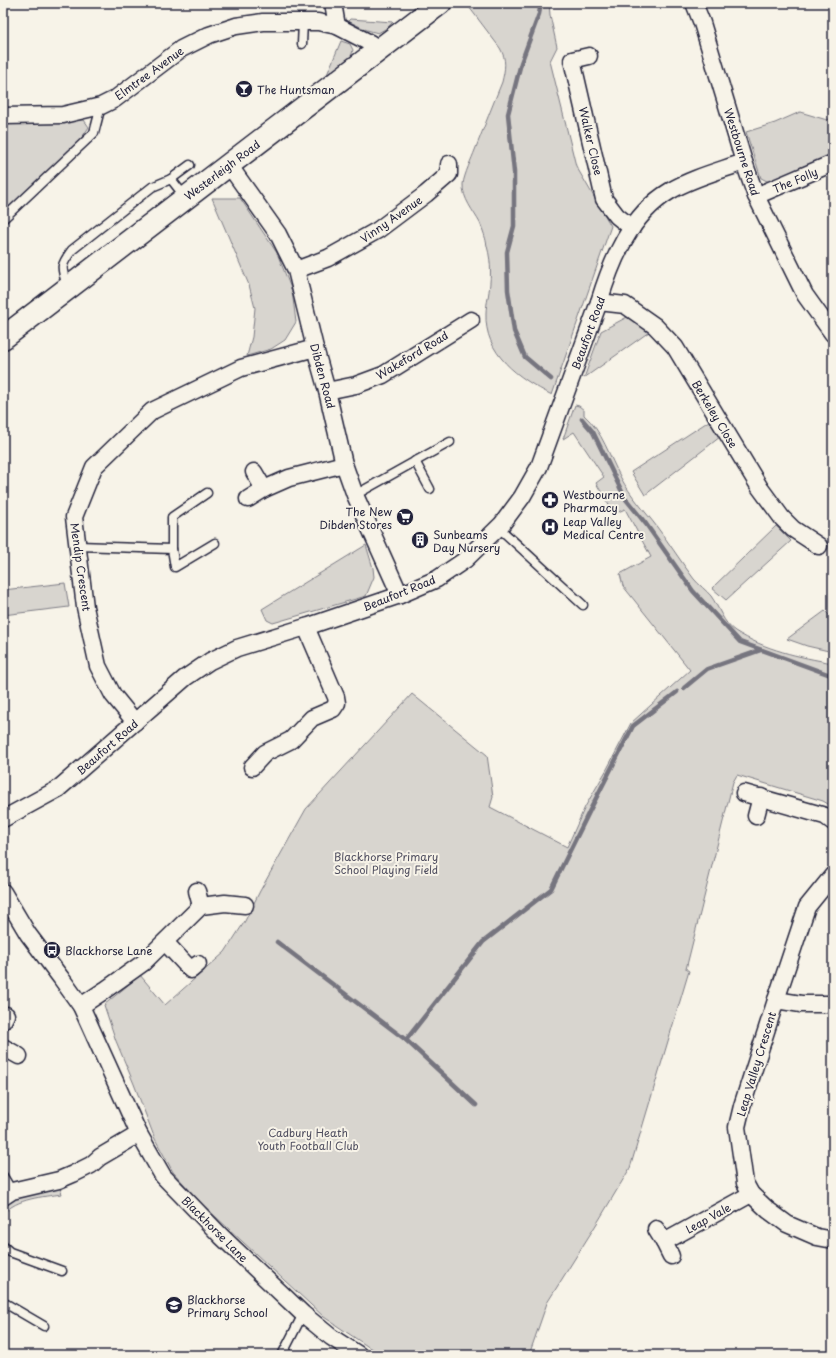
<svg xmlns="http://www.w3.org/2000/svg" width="836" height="1358" font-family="'Playpen Sans',sans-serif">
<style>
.green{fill:#d8d5cf;stroke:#7d7c85}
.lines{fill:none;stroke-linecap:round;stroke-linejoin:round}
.stream{stroke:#76747f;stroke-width:4.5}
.lane-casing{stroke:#22223b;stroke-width:11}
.street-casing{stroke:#22223b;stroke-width:19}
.secondary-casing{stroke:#22223b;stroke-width:25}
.lane{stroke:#f7f3e8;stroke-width:8}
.street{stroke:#f7f3e8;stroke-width:16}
.secondary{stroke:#f7f3e8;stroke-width:22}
.labels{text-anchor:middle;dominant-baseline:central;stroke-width:4;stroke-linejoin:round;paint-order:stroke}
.street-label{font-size:11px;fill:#22223b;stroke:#f7f3e8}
.poi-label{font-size:11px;fill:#22223b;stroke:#f7f3e8;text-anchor:start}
.park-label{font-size:11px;fill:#504f60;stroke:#f7f3e8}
</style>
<rect width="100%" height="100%" fill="#f7f3e8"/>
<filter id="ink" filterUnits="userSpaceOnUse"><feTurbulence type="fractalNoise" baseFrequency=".025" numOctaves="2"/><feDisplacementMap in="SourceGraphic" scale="8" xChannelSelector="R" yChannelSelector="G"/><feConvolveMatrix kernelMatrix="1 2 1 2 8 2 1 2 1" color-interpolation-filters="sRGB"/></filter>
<g filter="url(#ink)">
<g class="green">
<path d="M466 3H549L550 15 557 47 550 61 576 166 611 226 552 395C518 378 484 354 486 313 486 308 487 303 488 298 491 280 492 264 487 246 486 239 483 230 480 223 474 212 462 198 463 184 464 175 472 158 475 150 484 127 493 104 502 82 505 69 507 60 500 48Z"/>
<path d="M350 19 393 22 387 28 378 33 367 30 348 21Z"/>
<path d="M341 41 350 44 353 50 351 57 326 77Z"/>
<path d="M800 112 827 120 833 117V153L823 159 773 182 767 181 761 178 746 132 775 123Z"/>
<path d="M79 120H84L89 127 76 146 3 212V125Z"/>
<path d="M212 198H240L277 253 292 291 296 322 285 340 271 349 247 356 252 337 255 308 249 285Z"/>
<path d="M629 316 649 332 584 378 601 331Z"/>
<path d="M575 405 579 406 584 410V415C603 432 609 456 621 478 630 495 645 511 657 527 670 544 681 562 694 579 699 585 706 590 711 596 719 607 723 623 735 631 765 650 799 657 833 663V807L823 801 737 775 733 782 686 969 689 971 630 1168 599 1220 547 1303 529 1355H388L370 1348 324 1317 203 1205 173 1172 155 1139 134 1084 116 1041 104 1005 140 975 165 1005 225 952 245 921 260 891 306 809 412 694 487 755 493 797 490 807 567 847 585 807 607 769 631 723 690 670 623 586 620 574 651 557 625 509 614 514 596 483 604 477 574 432 563 439Z"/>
<path d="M709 421 720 437 645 495 631 472Z"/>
<path d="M776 526 791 541 726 600 712 588Z"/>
<path d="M366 545 373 568 374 577 366 596 273 623 267 620 262 609Z"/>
<path d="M65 583 69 607 3 615V590Z"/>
<path d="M825 611 833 619V652L807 646 787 639Z"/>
<path d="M60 1188 62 1194C42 1197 17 1198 3 1214V1206L15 1198Z"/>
</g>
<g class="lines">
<g class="stream">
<path d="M541 3 539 14 521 63 508 114 514 172V226L507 252 508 290 514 331 525 357 551 379"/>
<path d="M582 419 593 432 625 498 646 524 693 591 740 642 833 676"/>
<path d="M684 688 707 669 761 650"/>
<path d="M277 942 406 1040 476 1105"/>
<path d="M406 1040 483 942 551 889 590 810 633 726 677 692"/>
</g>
<defs>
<g id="lane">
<path d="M302 44 303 22"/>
<path d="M171 179 185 197"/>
<path d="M3 219 94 133 101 106"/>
<path d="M67 286C61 267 60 266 72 250L152 187 171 179 190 165"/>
<path d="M415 461 430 489"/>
<path d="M355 495 450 442"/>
<path d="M498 527 583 605"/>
<path d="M78 546 172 549 175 567 215 543"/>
<path d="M172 549V517L207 493"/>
<path d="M3 1176 12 1191"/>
<path d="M3 1246 10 1252 62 1271"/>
<path d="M3 1302 44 1326"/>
<path d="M282 1355 303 1314"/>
</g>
<g id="street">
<path d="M333 3 337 26"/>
<path d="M694 3 702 23 744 162 756 196 805 295 833 334"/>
<path d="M589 56 572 60 604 199 617 216 632 228"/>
<path d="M3 116 63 115 101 106 115 99 181 49 209 35 236 26 263 22H318L337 26 370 43 379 51"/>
<path d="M229 165 278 234 296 270 315 348 327 391 344 464 355 495 400 595"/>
<path d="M756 196 833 163"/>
<path d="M296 270 328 258 378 230 426 194 449 174V164"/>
<path d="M599 302 625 305 655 326 675 347 760 488 782 518 793 529 819 546"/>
<path d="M327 391 356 385 383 375 471 320"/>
<path d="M254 472 264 489"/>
<path d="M248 499 264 489 289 478 344 464"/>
<path d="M135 722 113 695 98 666 85 607 74 517 94 467 152 411 241 368 315 348"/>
<path d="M252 767 265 753 291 740 312 718 333 709 337 703 336 697 306 627"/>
<path d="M744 793 825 816 833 822"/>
<path d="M756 816 761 797"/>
<path d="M3 819 58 789 185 678 210 661 237 648 309 626 400 595 437 579 465 560 502 524 522 497 539 467 599 302C612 260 630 215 670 191 692 178 719 171 744 162"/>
<path d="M833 875 807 907 776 1000 742 1106 737 1127 745 1183 751 1194 768 1210 787 1224 817 1237 833 1240"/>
<path d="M197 891 201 906"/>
<path d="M3 892 28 934 61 978 81 1006 139 1134 163 1176 221 1236 303 1314 331 1337 359 1355"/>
<path d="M165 942 191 970 198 964"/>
<path d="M776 1000 801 1004H833"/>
<path d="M81 1006 105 990 143 963 201 906 225 903 245 905"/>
<path d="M3 1021 6 1015"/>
<path d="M3 1047 19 1056"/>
<path d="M3 1197 12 1191 59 1180 73 1174 91 1165 100 1157 139 1134"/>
<path d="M656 1229 664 1242"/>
<path d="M671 1256 664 1242 751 1194"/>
</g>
<path id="secondary" d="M3 338 440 3"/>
</defs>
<use href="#lane" class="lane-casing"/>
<use href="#street" class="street-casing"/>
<use href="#secondary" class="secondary-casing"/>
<use href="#lane" class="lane"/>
<use href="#street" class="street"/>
<use href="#secondary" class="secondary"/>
</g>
</g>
<defs>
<symbol id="bar-disc" viewBox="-11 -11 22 22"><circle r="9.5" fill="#22223b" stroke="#f7f3e8"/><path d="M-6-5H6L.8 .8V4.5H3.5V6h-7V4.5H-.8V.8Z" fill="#fff"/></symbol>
<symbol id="pharmacy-disc" viewBox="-11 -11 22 22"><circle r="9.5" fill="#22223b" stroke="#f7f3e8"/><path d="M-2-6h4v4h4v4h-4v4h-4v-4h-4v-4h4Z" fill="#fff"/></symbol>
<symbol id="supermarket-disc" viewBox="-11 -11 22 22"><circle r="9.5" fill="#22223b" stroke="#f7f3e8"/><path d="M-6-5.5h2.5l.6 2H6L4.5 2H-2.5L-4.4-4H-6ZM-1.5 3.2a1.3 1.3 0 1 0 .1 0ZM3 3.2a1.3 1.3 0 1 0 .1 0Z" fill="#fff"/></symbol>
<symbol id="hospital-disc" viewBox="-11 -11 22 22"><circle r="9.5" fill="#22223b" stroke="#f7f3e8"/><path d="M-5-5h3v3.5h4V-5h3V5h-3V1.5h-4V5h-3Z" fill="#fff"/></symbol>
<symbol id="building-disc" viewBox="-11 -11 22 22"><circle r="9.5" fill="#22223b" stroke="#f7f3e8"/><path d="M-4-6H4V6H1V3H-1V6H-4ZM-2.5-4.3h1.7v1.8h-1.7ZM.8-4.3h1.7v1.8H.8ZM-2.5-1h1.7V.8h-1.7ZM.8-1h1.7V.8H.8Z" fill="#fff"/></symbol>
<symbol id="bus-disc" viewBox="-11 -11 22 22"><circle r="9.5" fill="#22223b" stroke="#f7f3e8"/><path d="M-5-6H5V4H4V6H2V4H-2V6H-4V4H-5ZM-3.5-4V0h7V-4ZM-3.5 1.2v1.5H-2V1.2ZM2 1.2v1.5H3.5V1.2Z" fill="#fff"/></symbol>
<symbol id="school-disc" viewBox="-11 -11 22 22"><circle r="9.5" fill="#22223b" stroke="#f7f3e8"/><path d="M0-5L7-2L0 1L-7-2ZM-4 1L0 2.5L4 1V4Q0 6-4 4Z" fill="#fff"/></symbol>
</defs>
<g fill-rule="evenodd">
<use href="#bar-disc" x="234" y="79" width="20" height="20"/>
<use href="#pharmacy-disc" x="540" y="490" width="20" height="20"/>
<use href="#supermarket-disc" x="395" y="507" width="20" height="20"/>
<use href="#hospital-disc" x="540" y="517" width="20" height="20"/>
<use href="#building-disc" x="410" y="530" width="20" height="20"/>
<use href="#bus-disc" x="42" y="940" width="20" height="20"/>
<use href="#school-disc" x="164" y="1295" width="20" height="20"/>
</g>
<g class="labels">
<g class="street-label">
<text transform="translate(149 73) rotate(-36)">Elmtree Avenue</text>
<text transform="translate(591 141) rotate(77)">Walker Close</text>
<text transform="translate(742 152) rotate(72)">Westbourne Road</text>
<text transform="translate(222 170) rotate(-37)">Westerleigh Road</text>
<text transform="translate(795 180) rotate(-23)">The Folly</text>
<text transform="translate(391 219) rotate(-35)">Vinny Avenue</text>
<text transform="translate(588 333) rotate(-70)">Beaufort Road</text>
<text transform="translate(412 355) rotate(-31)">Wakeford Road</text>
<text transform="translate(323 376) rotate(75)">Dibden Road</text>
<text transform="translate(715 414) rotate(59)">Berkeley Close</text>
<text transform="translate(81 567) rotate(82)">Mendip Crescent</text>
<text transform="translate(399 593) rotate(-22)">Beaufort Road</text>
<text transform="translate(107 747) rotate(-41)">Beaufort Road</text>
<text transform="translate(756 1064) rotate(-73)">Leap Valley Crescent</text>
<text transform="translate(708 1218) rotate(-29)">Leap Vale</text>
<text transform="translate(215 1229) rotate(45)">Blackhorse Lane</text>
</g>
<g class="poi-label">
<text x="257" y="89">The Huntsman</text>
<text x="563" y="494">Westbourne<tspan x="563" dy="13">Pharmacy</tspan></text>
<text x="392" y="511" text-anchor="end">The New<tspan x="392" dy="13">Dibden Stores</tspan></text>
<text x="563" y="521">Leap Valley<tspan x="563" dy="13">Medical Centre</tspan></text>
<text x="433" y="534">Sunbeams<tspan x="433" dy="13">Day Nursery</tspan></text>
<text x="65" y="950">Blackhorse Lane</text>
<text x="187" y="1299">Blackhorse<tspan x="187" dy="13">Primary School</tspan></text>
</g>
<g class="park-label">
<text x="386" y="856">Blackhorse Primary<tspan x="386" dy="13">School Playing Field</tspan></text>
<text x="308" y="1132">Cadbury Heath<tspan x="308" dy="13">Youth Football Club</tspan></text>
</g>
</g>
<rect width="836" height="1358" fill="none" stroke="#f7f3e8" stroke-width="16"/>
<rect x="8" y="8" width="820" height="1342" fill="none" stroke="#22223b" stroke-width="1.5" filter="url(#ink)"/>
</svg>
